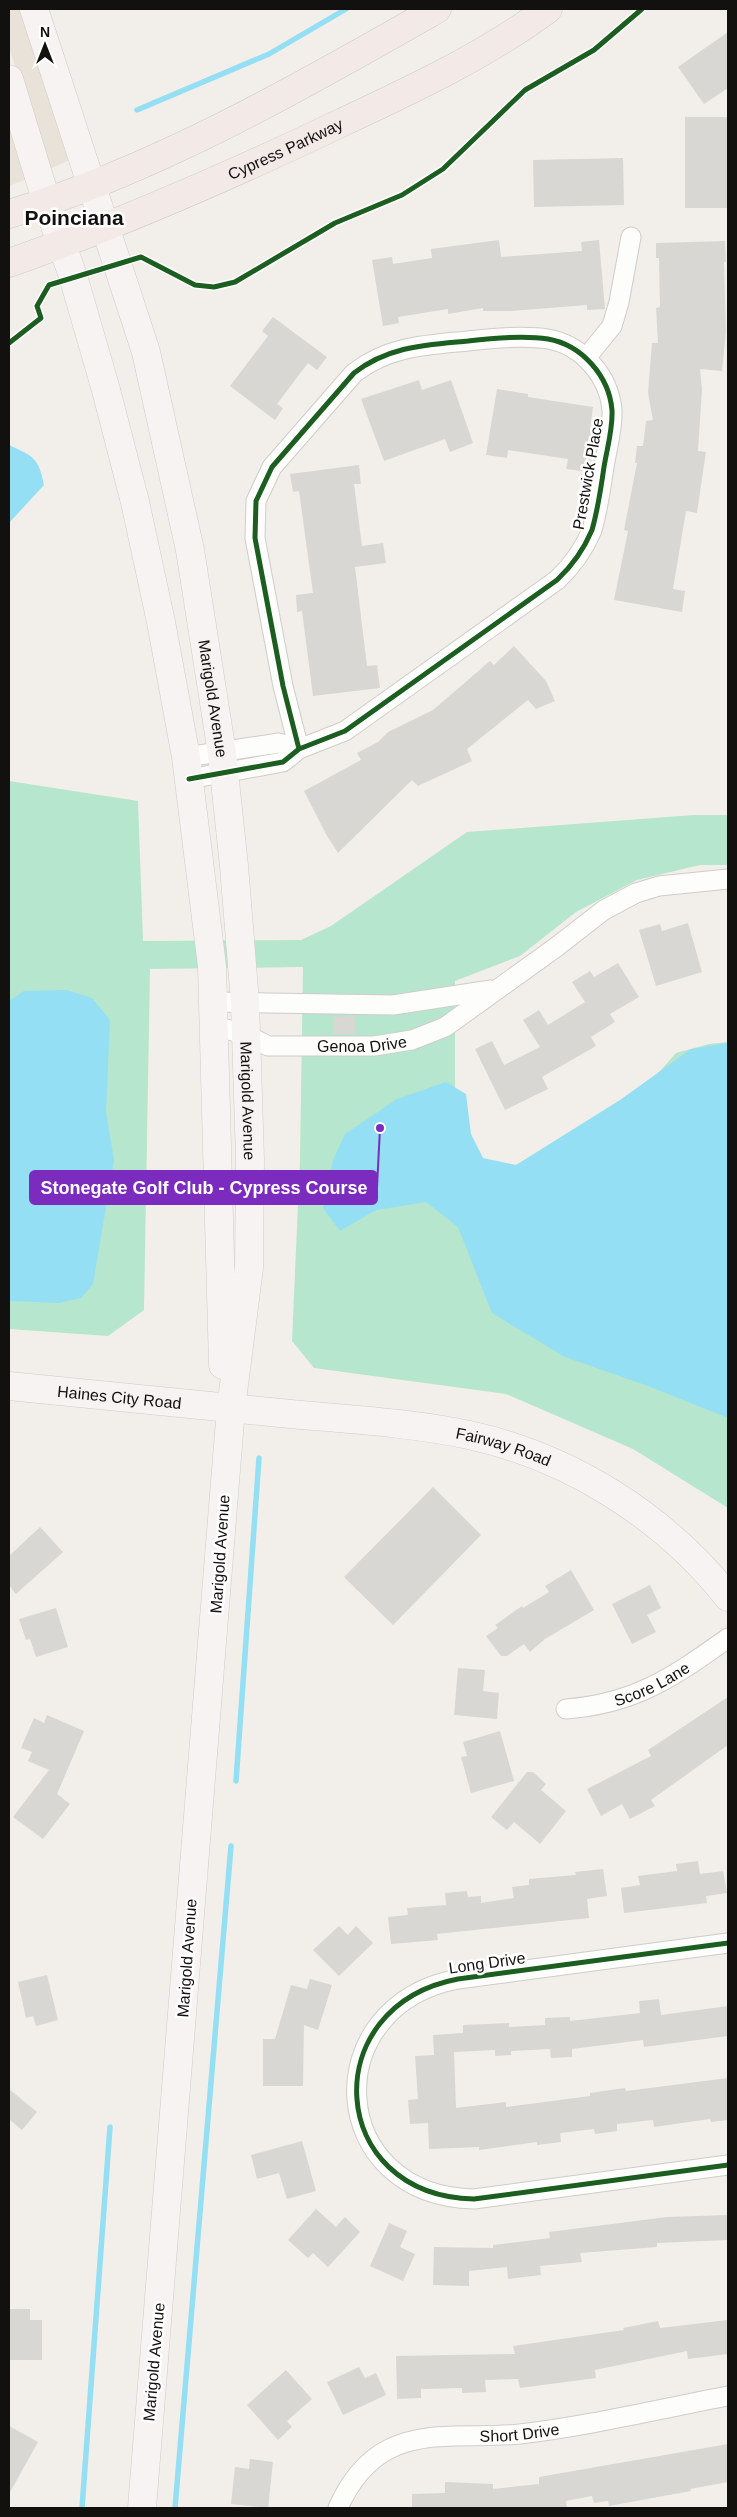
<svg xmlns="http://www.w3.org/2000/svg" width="737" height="2517" font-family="Arial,sans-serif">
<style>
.built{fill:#e9e2d9}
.green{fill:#b6e6cd}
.water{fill:#94dff3}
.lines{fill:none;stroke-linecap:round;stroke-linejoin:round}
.stream{stroke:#94dff3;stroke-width:5.5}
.building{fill:#d9d7d3}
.street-casing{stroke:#cfccc9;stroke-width:21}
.secondary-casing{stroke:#cfccc9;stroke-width:29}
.primary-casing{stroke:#cbcac8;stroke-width:29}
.street{stroke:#fdfdfc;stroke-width:19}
.secondary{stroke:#f7f3f2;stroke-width:28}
.primary{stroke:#f3eae8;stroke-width:28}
.cycleway-casing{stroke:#fff;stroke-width:8}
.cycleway{stroke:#1b5e20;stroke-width:5}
.labels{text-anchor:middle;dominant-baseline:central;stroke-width:5;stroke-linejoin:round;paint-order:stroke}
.street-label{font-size:16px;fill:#13110f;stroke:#fff}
.district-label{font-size:21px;font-weight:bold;fill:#13110f;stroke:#fff}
.leader{fill:none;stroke:#7b2cbf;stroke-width:2}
.callout-dot{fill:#7b2cbf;stroke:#fff;stroke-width:2}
.callout{fill:#7b2cbf;stroke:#7b2cbf;stroke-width:2}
.callout-label{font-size:18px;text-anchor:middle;font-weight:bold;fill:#fff}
</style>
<rect width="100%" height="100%" fill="#f2efea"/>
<g class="built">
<path d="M9 9H24L72 159 47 170 9 47Z"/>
<path d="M9 112 29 178 9 186Z"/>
</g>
<path class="green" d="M9 781 138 801 143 941 301 940 331 926 467 832 694 815H728V865H700L637 880 576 912 520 956 455 981V1107L466 1157 506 1170 557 1149 634 1100 676 1053 709 1044 728 1042V1508L633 1449 506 1394 314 1368 292 1341 300 1159 303 967 150 969 144 1310 108 1336 9 1329Z"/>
<g class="water">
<path d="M9 445C33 456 39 458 44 485L9 523Z"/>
<path d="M66 990 92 998 110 1020 106 1112 114 1160 93 1284 81 1298 59 1303 9 1301V1001L24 991Z"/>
<path d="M728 1043V1418L648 1386 565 1357 492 1313 458 1227 426 1202 376 1210 340 1231 323 1208 333 1160 345 1134 397 1099 446 1082 466 1094 471 1134 483 1158 516 1165 620 1100 691 1049Z"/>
</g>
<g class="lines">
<g class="stream">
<path d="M137 110 269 54 346 9"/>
<path d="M236 1781 259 1458"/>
<path d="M82 2508 110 2127"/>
<path d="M175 2508 231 1846"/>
</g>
</g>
<g class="building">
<path d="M728 32V88L704 104 678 67Z"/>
<rect x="685" y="117" width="43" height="91"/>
<path d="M623 158 624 205 534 207 533 160Z"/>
<path d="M499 240 501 257 582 251 581 242 599 240 605 309 587 310V305L511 311H483V308L448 314V309L398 317 399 323 383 326 372 260 392 257 393 264 432 258 431 249Z"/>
<path d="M725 241 726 262H724L726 332 722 371 700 369 702 389 698 451 706 452 704 465 697 513 686 511 673 589 685 591 682 612 614 600 628 531 624 530 637 463H635L637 446H643L646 421 653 420 648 393 652 343H658L656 308 660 307 659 258H656V243Z"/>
<path d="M273 317 327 357 317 370 308 363 277 404 283 408 275 420 230 386 268 336 262 331Z"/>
<path d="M419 380 422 390 451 380 473 443 450 452 445 439 384 461 361 399Z"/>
<path d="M497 389 528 394V397L593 407 590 429 595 430 589 472 566 469 568 459 508 450 507 458 486 455Z"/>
<path d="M359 465 361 484H354L362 546 383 543 386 563 355 567 367 666 377 665 380 688 313 696 302 611 297 612 296 595 313 593 299 491 293 492 290 474Z"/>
<path d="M514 646 546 681 555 701 536 709 528 700 467 749 472 761 418 786 412 780 338 853 327 836 304 791 361 760 357 753 378 742 388 732 433 710 490 661 494 665Z"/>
<path d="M688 923 702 972 656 986 639 930 660 924 662 931Z"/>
<path d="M618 963 639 997 610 1014 615 1022 591 1037 596 1046 542 1077 548 1089 505 1110 475 1049 492 1041 504 1065 540 1047 523 1020 539 1010 548 1025 585 1002 572 982 590 971 594 977Z"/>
<path d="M355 1016V1034H333V1017Z"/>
<path d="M433 1487 481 1535 393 1625 344 1577Z"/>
<path d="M40 1527 63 1552 16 1594 9 1585V1556Z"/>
<path d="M571 1570 594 1610 545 1639 530 1652 524 1644 507 1656H501L486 1636 498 1628 495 1625 522 1606 523 1608 549 1592 545 1586Z"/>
<path d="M650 1585 661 1608 647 1615 656 1632 632 1644 612 1604Z"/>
<path d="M56 1608 68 1647 36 1657 30 1639 26 1640 19 1619Z"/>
<path d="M458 1668 485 1670 483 1691 499 1693 497 1719 454 1715Z"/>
<path d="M728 1697V1745L651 1800 655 1806 630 1819 622 1804 601 1816 587 1789 651 1756 648 1750Z"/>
<path d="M47 1715 84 1731 57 1794 70 1804 43 1839 13 1817 49 1770 28 1761 32 1752 21 1748 34 1718 44 1723Z"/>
<path d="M500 1731 514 1781 471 1793 461 1757 467 1756 463 1742Z"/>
<path d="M527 1772H533L546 1784 541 1790 566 1811 540 1844 514 1822 507 1830 491 1817Z"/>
<path d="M698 1861 700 1874 723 1871 727 1893 706 1896 707 1903 624 1913 621 1888 640 1885 638 1876 677 1871 676 1864Z"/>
<path d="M603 1869 607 1896 587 1899 589 1918 437 1934 438 1940 391 1944 388 1917 408 1915 407 1908 446 1905 445 1893 467 1891 468 1897 481 1896V1903L514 1898 512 1887 529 1885V1879L576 1875 575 1872Z"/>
<path d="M339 1926 348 1935 356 1926 373 1943 339 1976 313 1950Z"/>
<path d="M47 1975 58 2020 36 2026 33 2016 26 2018 18 1982Z"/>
<path d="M310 1979 332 1985 318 2030 304 2025 303 2086H263V2039H275L291 1985 307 1989Z"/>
<path d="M659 1999 661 2015 728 2006V2036L644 2047 643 2040 572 2049V2057L551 2058 550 2049 511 2051V2055L495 2056V2050L454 2052 456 2108 506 2102V2107L590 2096V2093L625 2088 626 2091 728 2078V2120L711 2122 710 2119 654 2127 653 2120 617 2124V2131L595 2134 594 2129 560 2133 561 2142 537 2145V2142L479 2150V2147L429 2149 428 2123 410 2124 408 2100 418 2099 415 2056 434 2055 433 2035 463 2033V2025L509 2023V2027L545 2025V2018L570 2017V2021L640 2013 639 2001Z"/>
<path d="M9 2089 37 2112 22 2130 9 2119Z"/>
<path d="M302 2141 316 2191 287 2199 279 2173 257 2179 251 2155Z"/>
<path d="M316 2209 336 2227 345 2217 360 2232 328 2267 313 2253 308 2258 288 2240Z"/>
<path d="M728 2215V2240L657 2243V2247L580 2253 582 2262 540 2266 541 2275 508 2279 507 2267 469 2271V2286L433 2285 434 2247 493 2248V2245L550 2238 549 2232 667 2217Z"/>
<path d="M389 2223 407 2231 400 2247 415 2254 403 2281 370 2266Z"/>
<path d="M9 2309H30V2320H42V2360H9Z"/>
<path d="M728 2320V2354L688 2359 687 2351 595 2370 596 2378 520 2388 518 2379 485 2380 486 2392 462 2393V2388L421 2389V2398L397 2399 396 2356 515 2354 513 2346 624 2330 623 2328 658 2321 660 2328Z"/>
<path d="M359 2367 365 2378 376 2373 386 2395 343 2415 327 2382Z"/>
<path d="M286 2370 312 2399 287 2421 292 2427 278 2440 247 2405Z"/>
<path d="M9 2426 38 2442 9 2494Z"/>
<path d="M728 2444V2482L690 2489 691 2491 609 2506 608 2501 594 2503 592 2496 566 2501 567 2508H412V2494L445 2493V2482L493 2484V2489L539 2484V2477Z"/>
<path d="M250 2459 273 2462 268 2508 231 2504 235 2467 249 2469Z"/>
</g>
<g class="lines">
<defs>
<g id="street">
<path d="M586 358 612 326 619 302 631 237"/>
<path d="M186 757 279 743 299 749"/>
<path d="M189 779 283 762 299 749 345 731 557 580C573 565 584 549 592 530 598 509 601 488 604 467 607 448 613 429 612 410 609 376 582 345 548 339 523 335 493 338 468 341 426 345 389 346 354 373L272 467 256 501 255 538 283 686 299 749"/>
<path d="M215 1002 393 1005 491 990"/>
<path id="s1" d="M215 1026 247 1035 268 1046H374L412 1040 445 1027 555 948 604 910 636 893 659 886 728 879"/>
<path id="s2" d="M566 1709C635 1704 673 1677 728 1638"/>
<path d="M728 1943 458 1979C315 2006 326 2196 474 2199L728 2165"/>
<path id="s3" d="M338 2508C349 2483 364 2462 389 2449 429 2429 476 2439 520 2434 589 2426 659 2409 728 2396"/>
</g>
<g id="secondary">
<path id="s4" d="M34 9 146 352 190 550 222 753 234 866 245 1002 250 1159 249 1268 231 1408 142 2508"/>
<path d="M9 79 47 203 73 276 106 390 135 502 161 622 186 757 212 966 223 1365"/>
<path id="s5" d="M9 1386C99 1395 190 1404 280 1413 343 1419 407 1422 469 1435 570 1457 664 1516 728 1597"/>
</g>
<g id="primary">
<path d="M9 214C158 169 302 86 437 9"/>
<path id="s6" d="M9 263C123 223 234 174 343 122 413 89 486 55 548 9"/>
</g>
</defs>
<use href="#street" class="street-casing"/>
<use href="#secondary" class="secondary-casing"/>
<use href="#primary" class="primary-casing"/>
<use href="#street" class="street"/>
<use href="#secondary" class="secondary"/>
<use href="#primary" class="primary"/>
<defs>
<g id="cycleway">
<path d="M9 343 41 318 37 306 49 285 141 257 195 285 214 287 235 282 335 223 402 195 443 169 525 90 594 50 642 9"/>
<path d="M189 779 283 762 299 749 345 731 557 580C573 565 584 549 592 530 598 509 601 488 604 467 607 448 613 429 612 410 609 376 582 345 548 339 523 335 493 338 468 341 426 345 389 346 354 373L272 467 256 501 255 538 283 686 299 749"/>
<path d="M728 1943 458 1979C315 2006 326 2196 474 2199L728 2165"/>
</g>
</defs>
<use href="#cycleway" class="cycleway-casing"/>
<use href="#cycleway" class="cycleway"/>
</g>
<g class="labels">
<g class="street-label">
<text stroke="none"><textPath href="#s6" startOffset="299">Cypress Parkway</textPath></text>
<text transform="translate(588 474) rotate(-80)">Prestwick Place</text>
<text stroke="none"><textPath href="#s4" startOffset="714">Marigold Avenue</textPath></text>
<text stroke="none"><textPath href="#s1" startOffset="151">Genoa Drive</textPath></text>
<text stroke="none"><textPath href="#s4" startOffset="1118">Marigold Avenue</textPath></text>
<text stroke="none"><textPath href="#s5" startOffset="111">Haines City Road</textPath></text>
<text stroke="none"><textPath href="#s5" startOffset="499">Fairway Road</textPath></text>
<text transform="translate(220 1554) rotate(-86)">Marigold Avenue</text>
<text stroke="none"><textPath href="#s2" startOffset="90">Score Lane</textPath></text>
<text transform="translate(187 1958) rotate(-86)">Marigold Avenue</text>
<text transform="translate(487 1963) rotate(-8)">Long Drive</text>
<text transform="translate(154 2362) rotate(-85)">Marigold Avenue</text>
<text stroke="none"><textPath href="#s3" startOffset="212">Short Drive</textPath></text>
</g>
<g class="district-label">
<text x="74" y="217">Poinciana</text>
</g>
</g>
<path class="leader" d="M380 1128L377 1187"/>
<circle class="callout-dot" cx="380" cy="1128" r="5"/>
<rect class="callout" x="30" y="1171" width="347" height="33" rx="5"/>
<g class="callout-label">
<text x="204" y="1194">Stonegate Golf Club - Cypress Course</text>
</g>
<rect width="737" height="2517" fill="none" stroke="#13110f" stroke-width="20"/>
<g transform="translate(45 45)" stroke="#ffffff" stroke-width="4" paint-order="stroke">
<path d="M0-4L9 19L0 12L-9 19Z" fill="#13110f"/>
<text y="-8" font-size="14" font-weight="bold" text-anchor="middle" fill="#13110f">N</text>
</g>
</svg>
